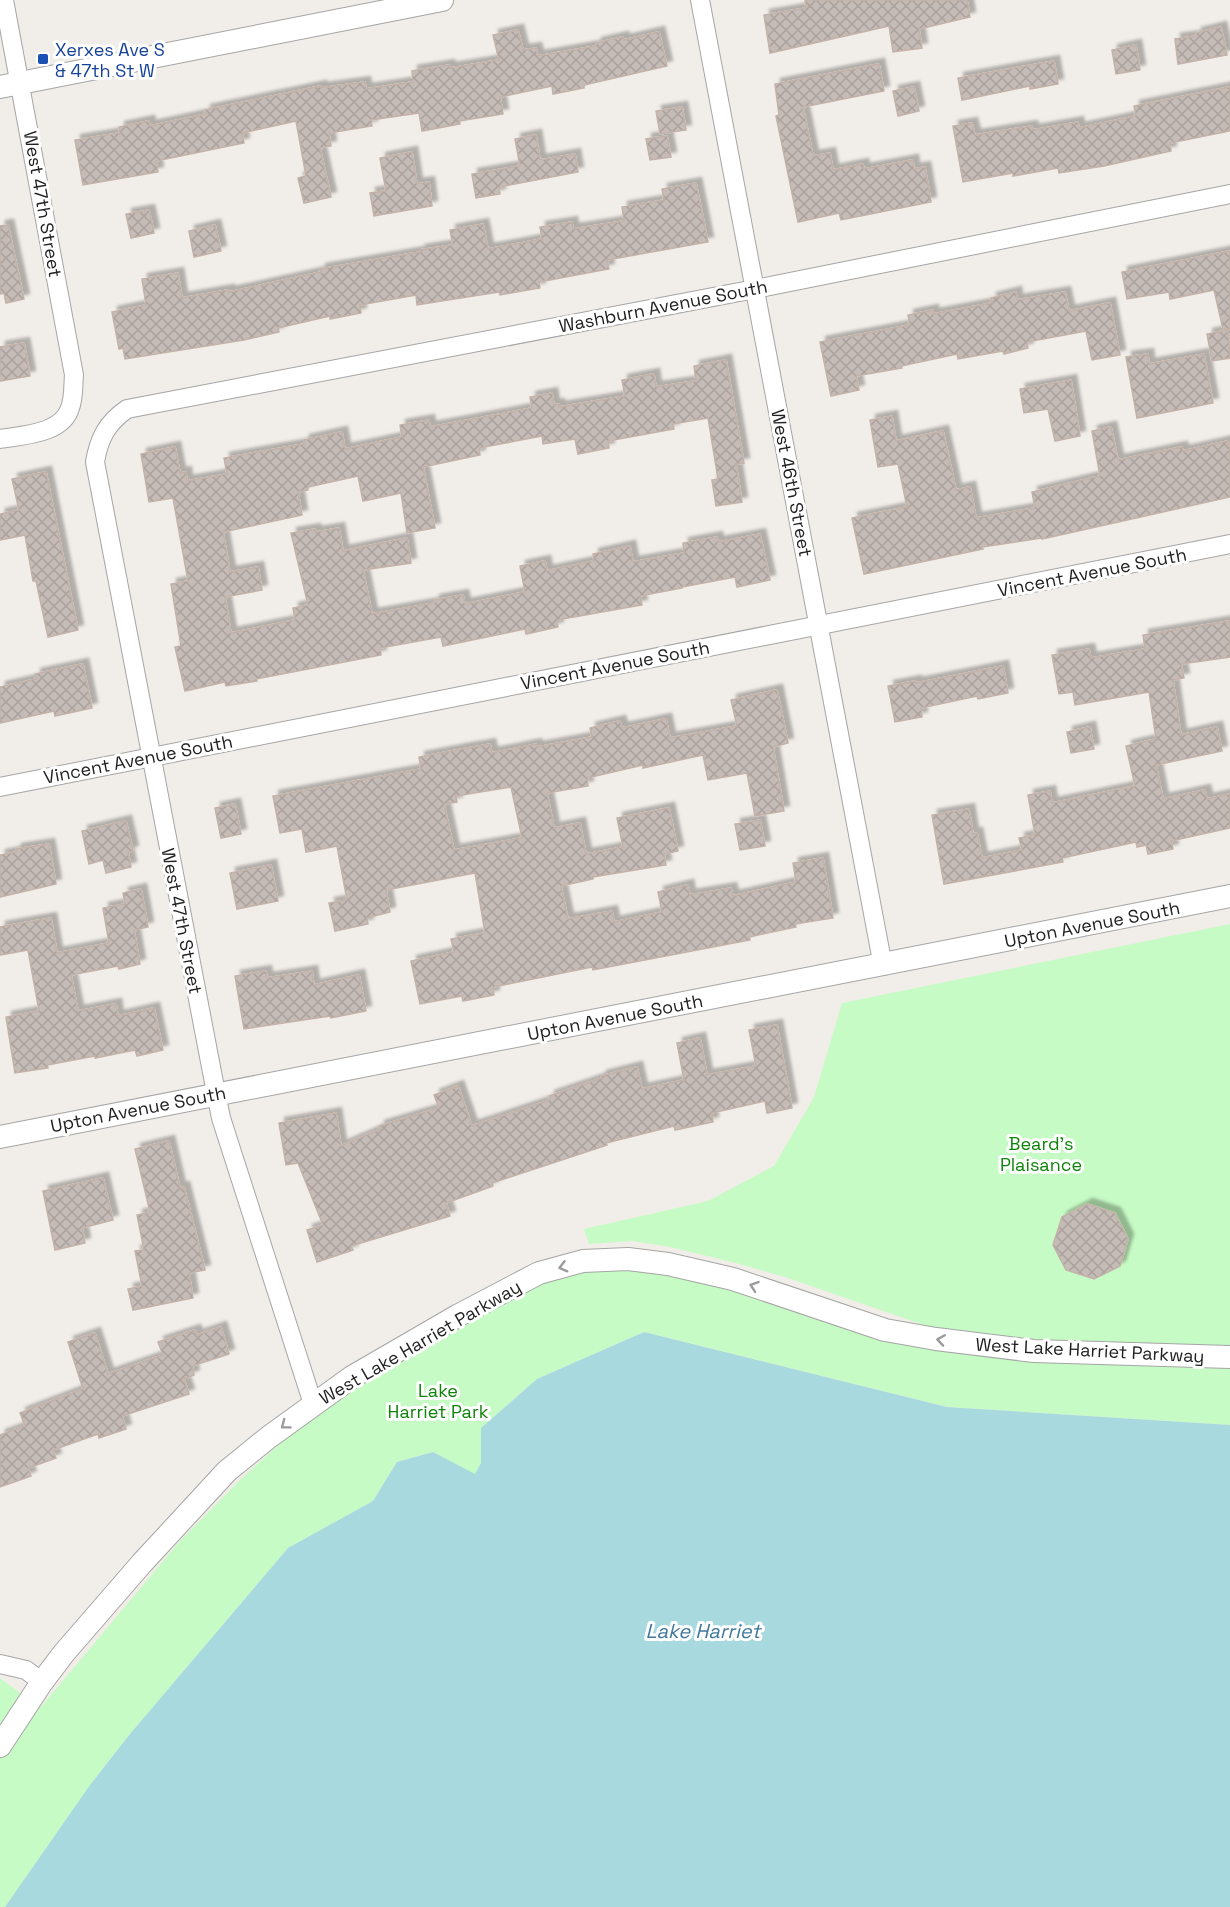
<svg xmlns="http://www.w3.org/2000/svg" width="1230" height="1907" font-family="'Space Grotesk',sans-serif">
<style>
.park{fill:#c7fbc5}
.water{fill:#a8d9df}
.building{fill:url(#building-cross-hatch);stroke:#c4b2a9;stroke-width:1.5;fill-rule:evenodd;filter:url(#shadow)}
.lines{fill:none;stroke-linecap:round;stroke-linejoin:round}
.minor-casing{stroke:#a5a5a5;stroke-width:20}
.tertiary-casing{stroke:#a5a5a5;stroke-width:24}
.minor{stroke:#fff;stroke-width:18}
.tertiary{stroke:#fff;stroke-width:22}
.oneway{stroke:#9b9b9b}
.transit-dot{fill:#1a4fb4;stroke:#fff;stroke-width:2}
.labels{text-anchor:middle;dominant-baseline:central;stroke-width:6;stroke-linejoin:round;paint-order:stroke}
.transit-label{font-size:18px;fill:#164399;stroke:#fff;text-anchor:start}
.street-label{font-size:18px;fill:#212121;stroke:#fff}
.park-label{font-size:18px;fill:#0e840a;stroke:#fff}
.water-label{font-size:20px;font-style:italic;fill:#41799c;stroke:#fff}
</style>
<defs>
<pattern id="building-cross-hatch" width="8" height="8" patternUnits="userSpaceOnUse" patternTransform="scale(1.5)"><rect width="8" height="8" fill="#c6bcb7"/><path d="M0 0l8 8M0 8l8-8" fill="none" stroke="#aaa19d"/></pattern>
<filter id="shadow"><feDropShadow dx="5.5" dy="-5.5" stdDeviation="1.5" flood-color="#0004"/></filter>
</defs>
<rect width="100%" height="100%" fill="#f1ede8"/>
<g class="park">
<path d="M1230 924V1347L981 1337 938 1330 788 1278 736 1263 670 1247 632 1241 589 1244 584 1229 708 1201 774 1166 814 1097 842 1003Z"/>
<path d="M628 1259 885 1330 1230 1357V1425L947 1407 644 1332 537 1379 481 1428V1463L475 1475 433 1452 397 1462 373 1501 288 1548 130 1734 90 1785 5 1907H0V1678L40 1708 180 1541 241 1479 307 1419 354 1386 464 1324 544 1283Z"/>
</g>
<path class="water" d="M644 1332 947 1407 1230 1425V1907H5L90 1785 130 1734 288 1548 373 1501 397 1462 433 1452 475 1474 481 1463V1428L537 1379Z"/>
<g class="building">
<path d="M805 0H967L970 17 919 29 922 48 893 52 889 26 770 53 764 15 806 8Z"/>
<path d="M1221 27 1227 55 1178 64 1175 39 1197 36 1196 33Z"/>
<path d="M518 30 523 50 536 48 538 56 596 46V43L623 37 624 40 659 32 667 66 584 85V88L553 94 552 86 500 97 503 114 459 121 460 124 422 131 419 113 371 120 372 126 329 133 331 146 320 148 331 197 304 203 298 178 306 176 296 121 242 133 244 143 156 161 158 172 83 185 75 140 120 133 119 127 149 121 150 126 206 114 205 110 321 86V88L365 82 366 89 413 82 412 71 449 65 450 68 499 60 493 35Z"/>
<path d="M1136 45 1140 70 1116 74 1112 50Z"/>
<path d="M1054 61 1058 84 1030 89V86L962 100 958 78Z"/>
<path d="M879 64 884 91 803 107 813 156 830 153 833 170 863 164 864 169 913 160 914 169 925 167 931 202 841 220 839 213 798 222 776 116 779 115 775 84Z"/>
<path d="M914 87 919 111 898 116 893 91Z"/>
<path d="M1230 87V131L1170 143 1171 151 1104 166 1059 173 1058 168 1013 176V173L963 182 953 126 972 123 975 135 1032 126 1033 130 1078 122 1079 128 1136 116 1134 106Z"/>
<path d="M682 107 686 130 660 134 656 111Z"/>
<path d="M536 135 540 160 575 154 578 172 499 187 500 194 476 198 472 174 520 166 515 139Z"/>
<path d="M667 136 671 157 650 160 646 139Z"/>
<path d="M412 152 417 184 429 182 432 206 374 216 370 193 386 191 380 158Z"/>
<path d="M696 183 708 242 607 260 609 269 539 282 540 288 500 295 499 292 417 305 416 295 360 305 361 313 330 319V316L278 328 279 332 244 340 125 359 123 348 119 349 112 312 146 305 142 279 178 273 182 298 229 290V292L321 272 320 269 420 252V250L453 245 450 230 483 224 488 249 542 239 540 227 572 222 573 229 624 221 622 207 664 200 662 189Z"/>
<path d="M149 210 154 233 131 238 126 214Z"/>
<path d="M8 225 24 299 6 303 4 293 0 294V226Z"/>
<path d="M215 225 221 251 194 257 189 231Z"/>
<path d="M1230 251V329H1223L1214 290 1170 299 1169 292 1127 299 1122 272Z"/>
<path d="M1016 292 1017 300 1065 292 1069 311 1110 303 1120 355 1092 360 1086 331 1027 342 1028 348 1004 354 1003 351 958 359 957 354 901 366 902 368 856 376 859 390 831 396 820 342 910 325 908 315 933 310V314L992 303 991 298Z"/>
<path d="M1228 330 1230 358 1212 361 1207 334Z"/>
<path d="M24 343 30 376 0 381V347Z"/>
<path d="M1148 354 1149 364 1204 354 1213 403 1137 418 1126 357Z"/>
<path d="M726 360 744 463 736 464 742 502 716 506 712 480 718 479 708 418 673 424 674 429 608 441 609 448 578 454 575 439 543 444 542 436 479 448 480 455 423 467 435 528 407 533 401 493 363 501 358 476 308 487V490L298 492 302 515 223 532 230 572 258 567 262 590 225 597 231 633 295 620 293 608 308 605 291 533 315 529 316 532 339 528 343 551 407 538 411 563 363 570 372 614 435 603 434 600 463 595 465 604 525 592 520 566 545 561 547 571 594 561 593 554 630 546 633 562 684 553 683 543 717 537 718 542 760 534 770 580 737 587 735 577 682 587V588L640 596 642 605 557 620 558 627 526 634 525 629 443 646 441 637 380 648 381 655 256 679 257 681 226 686 225 682 185 691 175 647 181 646 171 584 188 581 173 498 149 502 141 454 175 447 180 473 186 472 187 481 227 474 224 458 304 444V440L342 432 345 449 402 437 400 425 429 420 430 427 532 408 530 397 552 393 554 405 559 404V407L625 396 622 380 654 374 656 387 696 381 694 366Z"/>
<path d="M1071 380 1080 436 1055 441 1048 409 1024 413 1020 389Z"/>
<path d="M892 416 896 441 943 431 956 490 970 487 976 518 1035 508 1032 492 1100 476 1092 431 1111 427 1118 460 1182 447 1183 451 1228 441 1230 451V497L1042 539V538L982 547 983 549 864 574 852 518 907 507 898 464 878 467 870 420Z"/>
<path d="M46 472 78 630 48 637 36 581H33L25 535 0 540V514L19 510 12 479Z"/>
<path d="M1230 621V657L1181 664 1184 678 1173 680 1181 735 1217 727 1222 751 1156 765 1163 799 1205 790 1207 799 1230 794V828L1171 841 1173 849 1148 854 1146 845 1137 847 1136 842 1062 858 1063 862 944 884 932 815 969 809 973 834 977 833 982 858 1022 850 1019 838 1035 835 1028 795 1050 791 1052 803 1135 786 1126 746 1156 739 1149 692 1075 705 1073 692 1059 694 1052 655 1089 649 1091 658 1145 649 1143 635Z"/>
<path d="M83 664 92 708 55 716 54 711 0 723V687L36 679 35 674Z"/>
<path d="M1003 666 1008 693 978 699 977 696 921 708 922 717 895 722 888 686 916 681V683Z"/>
<path d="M777 690 788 743 773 747 784 811 755 816 747 773 708 780 703 755 643 768V765L587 778 588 786 547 793 554 828 580 823 586 854 623 847 617 818 669 808 678 851 664 854 666 865 593 877V879L561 886 568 919 612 911 614 922 662 912 658 892 688 885 690 895 731 888 733 896 796 882 793 863 823 858 833 918 795 924 796 927 749 937 750 940 593 970 592 967 493 987 494 995 463 1001 462 996 420 1004 411 961 454 952 451 939 485 933 475 873 386 890 390 912 367 918 368 924 335 931 329 903 347 900 337 846 306 852 302 829 280 833 273 796 421 769 419 757 462 749 490 744 492 753 536 744 537 747 592 737 590 728 620 721 622 728 666 719 670 738 737 726 731 700ZM511 787 522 838 454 850 444 804 457 802 456 796Z"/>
<path d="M1090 727 1094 749 1071 753 1067 732Z"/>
<path d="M235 804 241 834 221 838 215 808Z"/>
<path d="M760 820 765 846 740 850 735 824Z"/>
<path d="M126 821 133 851 128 852 131 867 106 873 103 860 89 864 82 831Z"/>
<path d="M49 844 56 884 0 897V855L16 852V849Z"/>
<path d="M271 865 278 901 237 909 230 873Z"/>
<path d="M141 889 148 927 134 930 140 964 119 969 118 966 71 975 78 1011 116 1004 118 1016 154 1008 163 1050 137 1056 135 1050 95 1058V1056L47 1065 48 1068 15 1073 6 1017 39 1011 28 950 0 955V927L51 918 57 953 109 943 103 908 125 904 123 893Z"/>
<path d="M266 971 267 978 312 971 314 985 359 975 366 1011 331 1018 330 1016 244 1029 235 976Z"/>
<path d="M777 1025 792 1108 767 1113 765 1101 712 1113 713 1122 675 1130 674 1126 606 1143 607 1145 492 1183 493 1186 446 1203 450 1216 351 1246 353 1250 317 1262 307 1230 323 1225 298 1163 286 1165 279 1123 336 1113 341 1146 380 1129 379 1126 439 1108 434 1095 458 1086 472 1126 550 1100 549 1096 602 1078 601 1076 637 1067 642 1089 684 1080 677 1043 700 1038 707 1075 756 1066 749 1030Z"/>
<path d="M169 1141 180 1188 184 1187 205 1270 189 1273 193 1298 133 1310 128 1289 142 1286 135 1251 144 1250 137 1215 150 1212 135 1149Z"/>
<path d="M103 1178 113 1220 82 1228 85 1243 55 1250 43 1191Z"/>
<path d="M1087 1204 1115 1213 1128 1239 1120 1266 1094 1279 1066 1270 1053 1245 1062 1217Z"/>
<path d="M221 1327 229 1354 192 1366 194 1375 184 1379 189 1394 122 1416 126 1429 99 1438 98 1434 53 1450 56 1458 28 1468 31 1476 0 1487V1435L25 1426 20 1413 83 1389 68 1342 95 1333 108 1374 163 1355 158 1342 195 1330 197 1335Z"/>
</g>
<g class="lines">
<defs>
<g id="minor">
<path d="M700 0 883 966"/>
<path d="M0 439C23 435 62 434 70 408 74 398 73 385 74 375L4 0"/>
<path d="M0 787 1230 544"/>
<path d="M313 1404 221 1118 216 1093 95 462C99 438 107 423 127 409L755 289 1230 194"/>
<path d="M0 1664 26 1670 42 1682"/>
</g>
<g id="tertiary">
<path d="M0 87 442 0"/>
<path d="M0 1137C409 1054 820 978 1230 896"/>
<path d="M0 1746 42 1682 64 1653 142 1563 227 1471 269 1437 352 1377 459 1315 539 1273 583 1261 628 1259 668 1264 733 1279 885 1330 936 1339 1034 1351 1230 1357"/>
</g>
</defs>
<use href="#minor" class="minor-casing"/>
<use href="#tertiary" class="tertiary-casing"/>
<use href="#minor" class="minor"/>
<use href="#tertiary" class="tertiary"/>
</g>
<defs><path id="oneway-chevron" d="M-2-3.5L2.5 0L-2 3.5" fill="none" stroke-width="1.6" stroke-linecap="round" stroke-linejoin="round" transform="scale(1.5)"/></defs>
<g class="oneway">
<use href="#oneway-chevron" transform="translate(563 1267) rotate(165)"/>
<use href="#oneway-chevron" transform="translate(754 1286) rotate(-161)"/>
<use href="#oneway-chevron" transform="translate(941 1340) rotate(-171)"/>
<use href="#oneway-chevron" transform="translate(285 1425) rotate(143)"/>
</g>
<rect class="transit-dot" x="37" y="53" width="12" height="12" rx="3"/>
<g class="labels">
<g class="transit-label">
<text x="55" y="49">Xerxes Ave S<tspan x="55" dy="21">&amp; 47th St W</tspan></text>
</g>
<g class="street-label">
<text transform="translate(43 204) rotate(80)">West 47th Street</text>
<text transform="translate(663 306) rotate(-11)">Washburn Avenue South</text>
<text transform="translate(792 483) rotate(79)">West 46th Street</text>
<text transform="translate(1092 572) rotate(-11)">Vincent Avenue South</text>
<text transform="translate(615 665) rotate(-11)">Vincent Avenue South</text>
<text transform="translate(138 759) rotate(-11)">Vincent Avenue South</text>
<text transform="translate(182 921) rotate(79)">West 47th Street</text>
<text transform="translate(1092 924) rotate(-11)">Upton Avenue South</text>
<text transform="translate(615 1017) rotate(-11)">Upton Avenue South</text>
<text transform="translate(138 1109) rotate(-11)">Upton Avenue South</text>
<text transform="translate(420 1342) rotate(-30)">West Lake Harriet Parkway</text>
<text transform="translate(1090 1350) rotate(3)">West Lake Harriet Parkway</text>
</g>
<g class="park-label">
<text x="1041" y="1143">Beard's<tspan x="1041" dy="21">Plaisance</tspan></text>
<text x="438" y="1390">Lake<tspan x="438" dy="21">Harriet Park</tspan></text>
</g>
<g class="water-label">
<text x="703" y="1631">Lake Harriet</text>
</g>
</g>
</svg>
